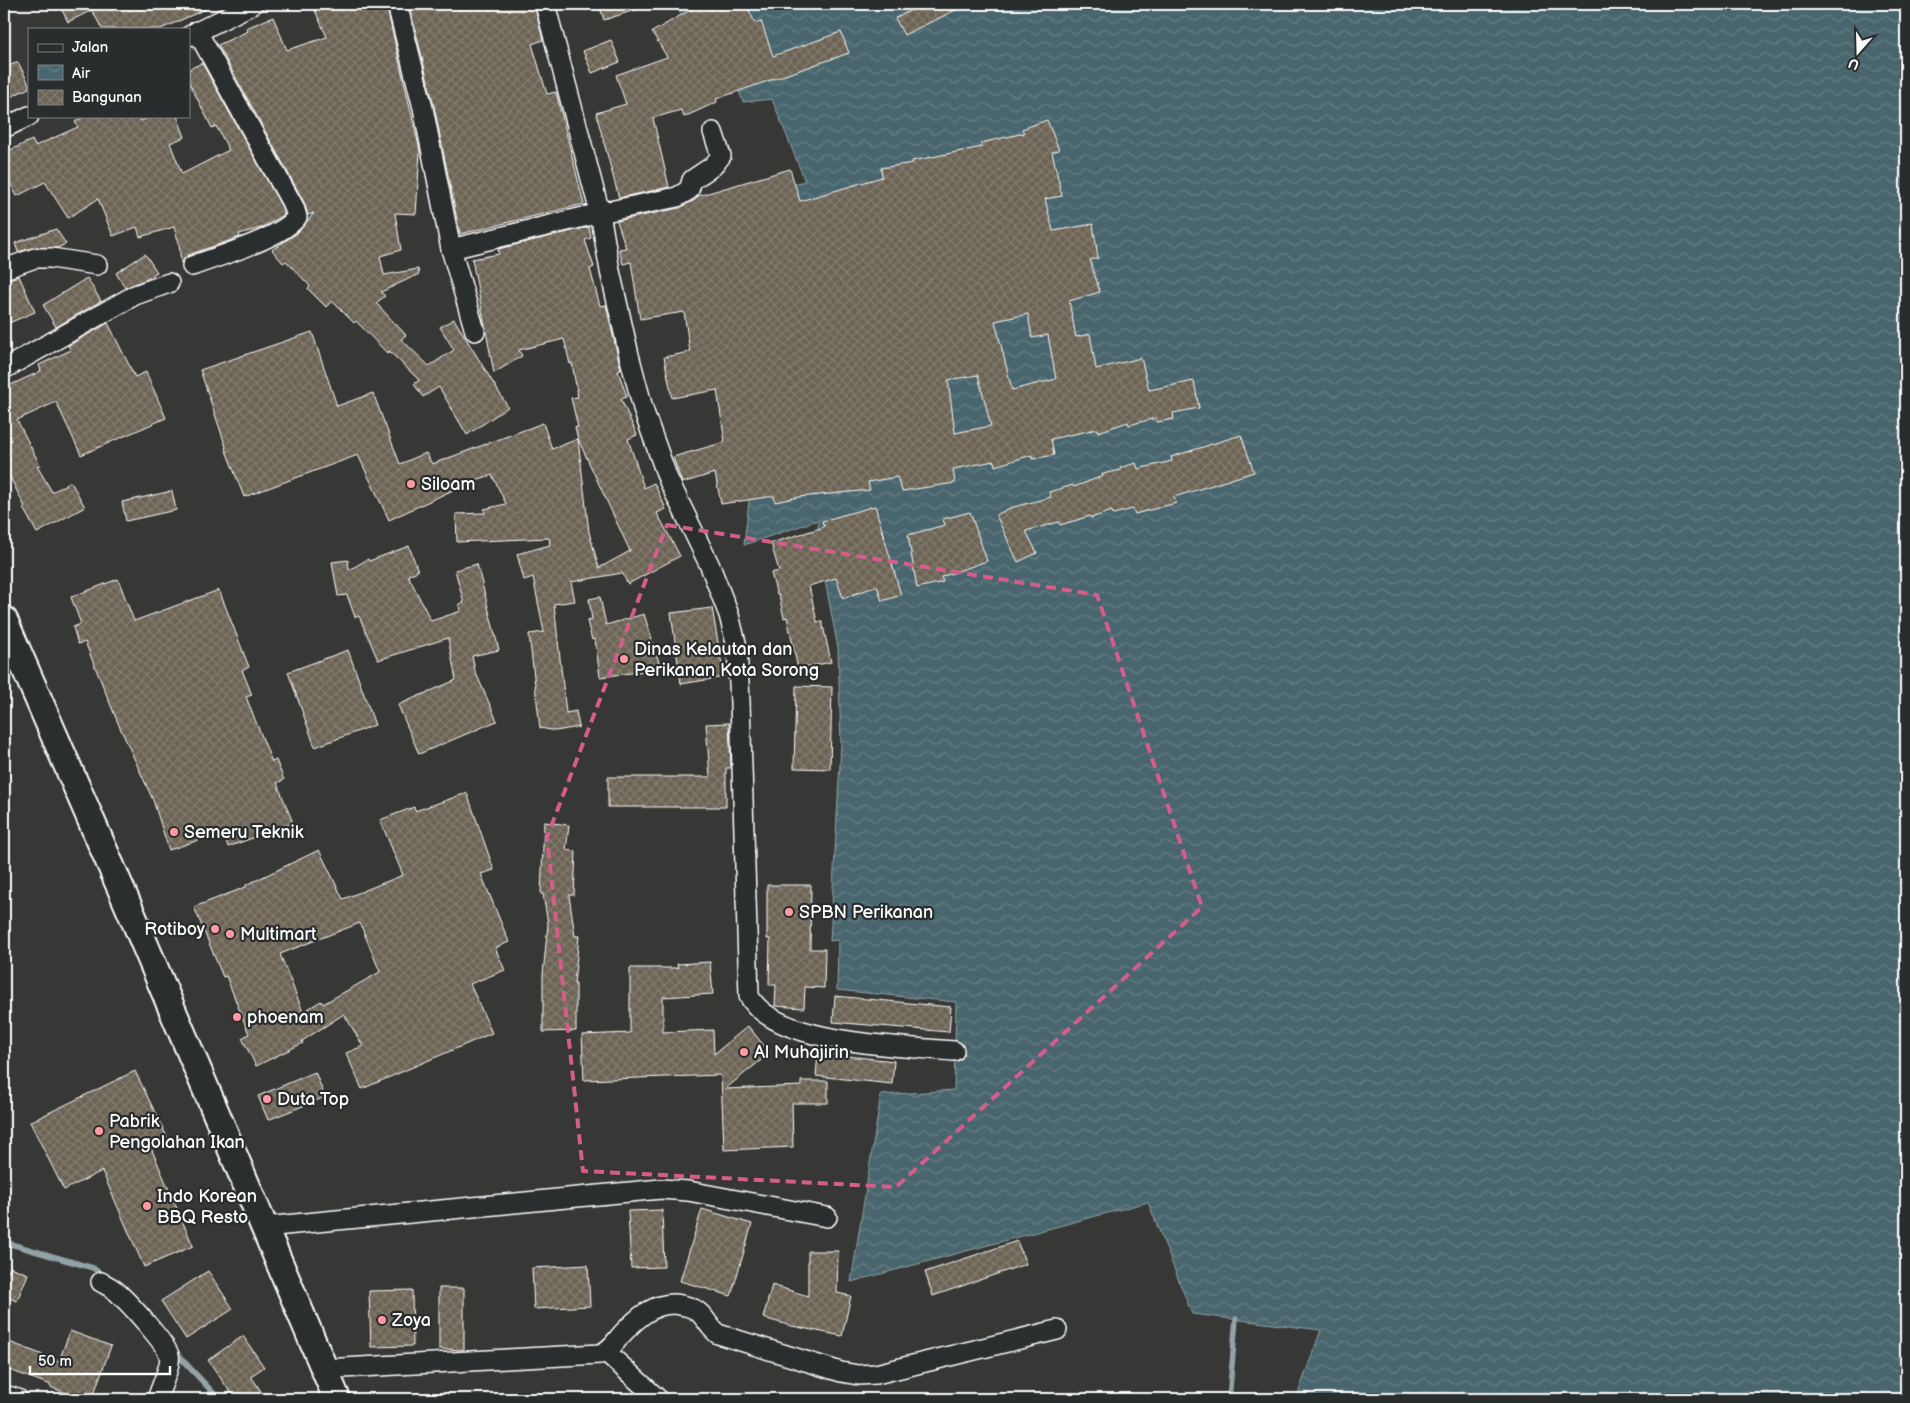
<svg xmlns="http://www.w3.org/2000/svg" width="1910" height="1403" font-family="'Balsamiq Sans',sans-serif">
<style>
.water{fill:url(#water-waves);stroke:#92a3a8}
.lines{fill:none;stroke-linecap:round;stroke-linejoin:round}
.stream{stroke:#92a3a8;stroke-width:5.5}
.building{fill:url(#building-cross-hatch);stroke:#fff;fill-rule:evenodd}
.street-casing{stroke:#fff;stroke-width:22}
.secondary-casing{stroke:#fff;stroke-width:30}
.street{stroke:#2a2d2e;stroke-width:19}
.secondary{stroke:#2a2d2e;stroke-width:26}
.marked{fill:none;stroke:#d45d8c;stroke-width:4;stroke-dasharray:10 6;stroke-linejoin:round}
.poi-dot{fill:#ff9aa2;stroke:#2a2d2e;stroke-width:2}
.labels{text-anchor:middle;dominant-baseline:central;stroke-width:4.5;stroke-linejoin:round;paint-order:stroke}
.poi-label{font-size:18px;fill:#fff;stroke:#2a2d2e;text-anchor:start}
</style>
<defs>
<pattern id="water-waves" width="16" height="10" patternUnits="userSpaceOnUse" patternTransform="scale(1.25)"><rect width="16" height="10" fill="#4a666e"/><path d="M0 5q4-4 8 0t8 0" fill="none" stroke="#657d84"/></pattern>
<pattern id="building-cross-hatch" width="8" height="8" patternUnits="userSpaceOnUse" patternTransform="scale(1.25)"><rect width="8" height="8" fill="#6c6454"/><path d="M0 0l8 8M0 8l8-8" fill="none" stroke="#827b6e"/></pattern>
</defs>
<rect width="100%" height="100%" fill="#373836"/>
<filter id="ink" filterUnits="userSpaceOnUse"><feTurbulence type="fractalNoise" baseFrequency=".02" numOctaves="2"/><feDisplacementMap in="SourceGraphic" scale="10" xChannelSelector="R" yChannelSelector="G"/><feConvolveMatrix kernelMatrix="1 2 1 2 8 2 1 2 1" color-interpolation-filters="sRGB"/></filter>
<g filter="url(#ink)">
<path class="water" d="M674 4H1906V1399H1296L1321 1330 1192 1314 1148 1202 851 1282 881 1095 954 1090 956 1002 837 990 838 940 830 941 841 745 838 648 819 549 818 520 744 545 753 466 692 209 805 181 772 99 743 102 712 18 686 22Z"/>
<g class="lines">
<g class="stream">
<path d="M4 1242 93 1268 105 1277"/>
<path d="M174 1351 219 1399"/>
<path d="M1229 1399 1236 1319"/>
</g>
</g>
<g class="building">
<path d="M59 4H217L161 29H102L92 10 68 22Z"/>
<path d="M312 4H386L420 151 416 214 395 213 401 250 380 256 384 275 418 269 419 274 381 292 385 296 376 303 406 335 401 339 429 366 454 350 440 327 454 319 508 407 467 435 439 387 423 397 414 384 419 380 389 351 387 353 356 321 354 323 332 301 326 307 308 289 310 286 286 261 283 263 272 250 297 233 314 213 308 215 304 202 218 45 248 31 246 28 273 17 287 50 327 37Z"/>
<path d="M409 4H534L543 40 532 44 547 94 556 92 584 204 460 234 434 106Z"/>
<path d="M599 4H644V7L604 20Z"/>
<path d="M700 4H746L755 23 761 21 773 56 841 32 849 53 716 99 717 102 684 117 681 110 653 118 669 187 619 198 596 113 626 104 616 75 667 57 652 32Z"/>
<path d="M924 4H968L904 35 895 18Z"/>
<path d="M611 40 620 62 592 73 583 51Z"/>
<path d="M18 62 29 84V88L4 100V68Z"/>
<path d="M202 63 284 211V214L282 216 261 228 239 234 240 237 188 255 181 263 179 244 174 227 140 237 137 227 113 236 98 199 68 218 45 182 17 196 4 171V153L32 140 35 146 78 127 75 122 85 116H139L141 121 154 116H177L185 137 170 143 182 174 229 150 216 126 212 128 189 82V69Z"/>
<path d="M1047 120 1059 150 1052 152 1062 196 1045 199 1053 231 1093 224 1098 258 1090 260 1100 292 1069 301 1076 337 1090 334 1096 369 1141 358 1149 390 1194 381 1199 408 1173 413 1174 419 1157 422 1156 418 1129 425 1128 422 1098 432 1097 429 1051 439 1054 455 1032 459V455L995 466 994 461 953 469 955 483 902 491 897 477 868 482 870 490 799 497 775 502 774 496 721 504 715 473 682 483 673 457 725 442 717 390 672 398 664 357 690 352 684 312 640 319 631 262 623 264 619 249 626 248 617 221 679 208 695 200 698 196 790 169 800 201 882 177 881 168 913 163 912 161 982 147 981 143 1024 133 1022 129ZM1028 314 1032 338 1048 335 1056 379 1012 390 995 321ZM978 375 991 426 955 433 948 380Z"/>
<path d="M589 227 591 238 585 240 594 267 590 269 600 306 606 305 621 370 618 371 627 397 621 399 637 435 628 439 644 488 654 483 666 509 657 513 680 556 628 584 622 573 571 582 575 601 554 604 566 713 576 711 579 727 556 731 540 728 529 634 544 632 533 577 524 580 517 554 550 545 549 538 457 542 456 514 485 513 484 509 506 504 492 475 452 487 453 490 389 520 358 455 244 497 225 448 226 447 200 370 312 332 337 406 373 393 400 464 426 453 432 464 543 423 552 449 578 439 589 532 599 568 630 551 578 439 575 427H578L571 398 578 397 572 363 570 364 564 339 519 350 522 356 494 373 472 259 499 254 498 249Z"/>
<path d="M56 229 66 244 57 248 35 247 18 252 15 243Z"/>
<path d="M145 254 157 272 147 279 125 288 116 273Z"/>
<path d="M19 276 35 312 4 325V280Z"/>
<path d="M87 278 101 301 56 327 43 305Z"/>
<path d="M108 323 135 377 146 372 166 418 81 455 56 402 17 420 40 465 37 466 52 492 71 482 85 507 37 533 23 508 25 507 4 465V388L41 371 39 365 71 350 68 346Z"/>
<path d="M1241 435 1254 472 1174 497 1176 503 1135 514 1133 509 1113 514 1112 511 1091 518 1090 516 1060 525 1059 522 1026 531 1037 553 1018 562 996 515 1010 508 1051 497 1049 492 1073 485 1074 487 1103 476 1102 474 1121 470 1120 468 1136 463 1138 469 1172 461 1171 457Z"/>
<path d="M172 491 176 510 126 521 122 502Z"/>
<path d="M875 506 901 595 882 601 877 586 843 598 836 578 809 586 817 622 822 621 831 662 798 669 787 617 784 618 779 595H777L771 573 779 571 771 543 824 527 822 521Z"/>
<path d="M970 512 987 561 941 577 943 582 917 588 908 535 945 525 943 519Z"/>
<path d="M409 546 418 571 408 575 431 621 461 611 459 604 464 603 455 570 477 564 499 650 472 656 475 671 497 721 419 754 398 705 456 680 448 638 378 660 359 616 355 617 347 595 338 596 332 562 348 560 349 570 368 559 369 561Z"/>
<path d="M118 579 134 621 219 590 249 667 242 670 252 695 246 697 272 762 276 760 284 780 277 783 293 823 228 847 223 832 169 850 153 800 118 723 85 642 78 644 73 627 81 624 71 597Z"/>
<path d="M600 597 606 625 644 614 661 669 600 677 595 639 592 640 587 621 592 620 589 599Z"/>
<path d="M712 608 724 677 681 684 671 613Z"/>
<path d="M348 650 375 725 315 747 288 672Z"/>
<path d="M796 686 832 687 830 769 794 768Z"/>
<path d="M729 723 731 768H726V807H608V777H710L706 724Z"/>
<path d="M467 793 494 870 481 874 509 942 495 948 505 970 470 984 492 1033 362 1089 346 1053 363 1046 344 1014 302 1041 303 1043 256 1066 242 1038 249 1034 226 976 223 977 194 907 246 887V885L319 850 343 899 403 875 380 820 414 807 415 811ZM360 923 380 972 323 1004 321 1001 303 1012 280 954Z"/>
<path d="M544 822 569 825 566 850 576 851 574 895H569L575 936H579L574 984H576V1031L543 1032V974L548 924 543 894H541Z"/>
<path d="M767 885H811L810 949H825L824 988 805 987 804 1008 775 1006 776 985H769L770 939H767Z"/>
<path d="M710 962 713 994 663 997V1032L713 1030 714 1054 748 1026 770 1053 725 1089 801 1086V1081H828V1103H792L793 1147 724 1150 721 1075 584 1080 582 1035 630 1033V968H678L677 964Z"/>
<path d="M835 996 951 1007 949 1032 833 1022Z"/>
<path d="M818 1053 894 1061 892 1084 816 1076Z"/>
<path d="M135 1071 168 1139 151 1148 193 1246 144 1267 102 1171 64 1190 30 1122Z"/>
<path d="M315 1072 325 1097 268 1120 258 1096Z"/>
<path d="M702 1209 752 1224 731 1296 680 1281Z"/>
<path d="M662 1210 664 1267 631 1268 628 1211Z"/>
<path d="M1017 1241 1026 1264 933 1296 925 1272Z"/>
<path d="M808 1251H838L837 1293 851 1296 842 1336 792 1326 763 1318 772 1285 808 1296Z"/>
<path d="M588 1265 590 1306 534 1309 532 1268Z"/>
<path d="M10 1267 28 1274 17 1301 4 1296V1282Z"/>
<path d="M208 1271 233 1309 186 1339 161 1301Z"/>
<path d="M439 1288H464V1350L439 1349Z"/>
<path d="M412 1290 413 1346 371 1347 369 1291Z"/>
<path d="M70 1331 111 1346 92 1399H83L50 1387 51 1385 4 1368V1340L59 1361Z"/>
<path d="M243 1336 264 1367 251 1376 266 1399H235L208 1360Z"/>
</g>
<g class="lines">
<defs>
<g id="street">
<path d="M397 4 423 108 451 249 475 331"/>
<path d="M545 4 600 213 610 271 629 355 644 412 668 479 710 566 729 615 737 647 740 702 749 996C775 1045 903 1046 954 1051"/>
<path d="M189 36 253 4"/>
<path d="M4 128 29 116"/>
<path d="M451 249 600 213 677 197 689 190 692 180 713 166 721 156 713 132"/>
<path d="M192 266C218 256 282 238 297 217L294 207 197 31"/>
<path d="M4 269 35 258H51L97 265"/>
<path d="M4 369 135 295 169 283"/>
<path d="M264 1227 661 1189 688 1191 827 1217"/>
<path d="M101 1282C108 1286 115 1289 120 1295 130 1304 166 1344 169 1355 172 1364 160 1389 157 1399"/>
<path d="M606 1352 658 1399"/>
<path d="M324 1369 600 1354C611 1350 615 1342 622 1334 636 1319 653 1303 675 1304 682 1305 692 1307 697 1311 706 1317 709 1328 718 1334L841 1372 858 1375 876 1374 1057 1330"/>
<path d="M4 1395 18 1399"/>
</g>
<path id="secondary" d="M4 620 131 912 337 1399"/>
</defs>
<use href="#street" class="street-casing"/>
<use href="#secondary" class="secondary-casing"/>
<use href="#street" class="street"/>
<use href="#secondary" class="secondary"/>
</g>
</g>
<path class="marked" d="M667 525 1097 595 1202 907 896 1187 583 1171 547 837Z"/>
<g class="poi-dot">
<circle cx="411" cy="484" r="5"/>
<circle cx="624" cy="659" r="5"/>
<circle cx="174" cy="832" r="5"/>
<circle cx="789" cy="912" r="5"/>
<circle cx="215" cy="929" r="5"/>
<circle cx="230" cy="934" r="5"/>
<circle cx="237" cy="1017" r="5"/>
<circle cx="744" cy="1052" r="5"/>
<circle cx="267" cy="1099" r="5"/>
<circle cx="99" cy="1131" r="5"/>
<circle cx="147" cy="1206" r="5"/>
<circle cx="382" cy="1320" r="5"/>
</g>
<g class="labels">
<g class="poi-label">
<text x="421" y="484">Siloam</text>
<text x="634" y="649">Dinas Kelautan dan<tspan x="634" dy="21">Perikanan Kota Sorong</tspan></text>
<text x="184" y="832">Semeru Teknik</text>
<text x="799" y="912">SPBN Perikanan</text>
<text x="205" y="929" text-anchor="end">Rotiboy</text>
<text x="240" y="934">Multimart</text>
<text x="247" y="1017">phoenam</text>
<text x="754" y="1052">Al Muhajirin</text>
<text x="277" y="1099">Duta Top</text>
<text x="109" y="1121">Pabrik<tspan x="109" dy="21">Pengolahan Ikan</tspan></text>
<text x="157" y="1196">Indo Korean<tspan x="157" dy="21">BBQ Resto</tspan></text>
<text x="392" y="1320">Zoya</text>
</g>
</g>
<rect width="1910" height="1403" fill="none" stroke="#2a2d2e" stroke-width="20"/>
<rect x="10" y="10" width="1890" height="1383" fill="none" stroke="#fff" stroke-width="2" filter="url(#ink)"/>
<rect x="28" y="28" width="162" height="90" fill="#2a2d2e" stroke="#7f8182"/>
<rect x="38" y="44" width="25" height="8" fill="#2a2d2e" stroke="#7f8182"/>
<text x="72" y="52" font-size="15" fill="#ffffff">Jalan</text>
<rect x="38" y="65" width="25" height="15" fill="url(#water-waves)" stroke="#7f8182"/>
<text x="72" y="78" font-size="15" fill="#ffffff">Air</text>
<rect x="38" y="90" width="25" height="15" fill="url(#building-cross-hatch)" stroke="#7f8182"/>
<text x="72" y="102" font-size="15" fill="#ffffff">Bangunan</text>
<g transform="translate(1858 52) rotate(200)" stroke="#2a2d2e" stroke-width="4" paint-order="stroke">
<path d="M0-4L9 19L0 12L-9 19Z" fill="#ffffff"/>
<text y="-8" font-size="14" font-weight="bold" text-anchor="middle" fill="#ffffff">U</text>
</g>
<path d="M30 1366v8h140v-8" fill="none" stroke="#ffffff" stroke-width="2.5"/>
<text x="38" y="1366" font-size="15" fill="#ffffff" stroke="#2a2d2e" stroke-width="4" paint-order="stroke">50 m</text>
</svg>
